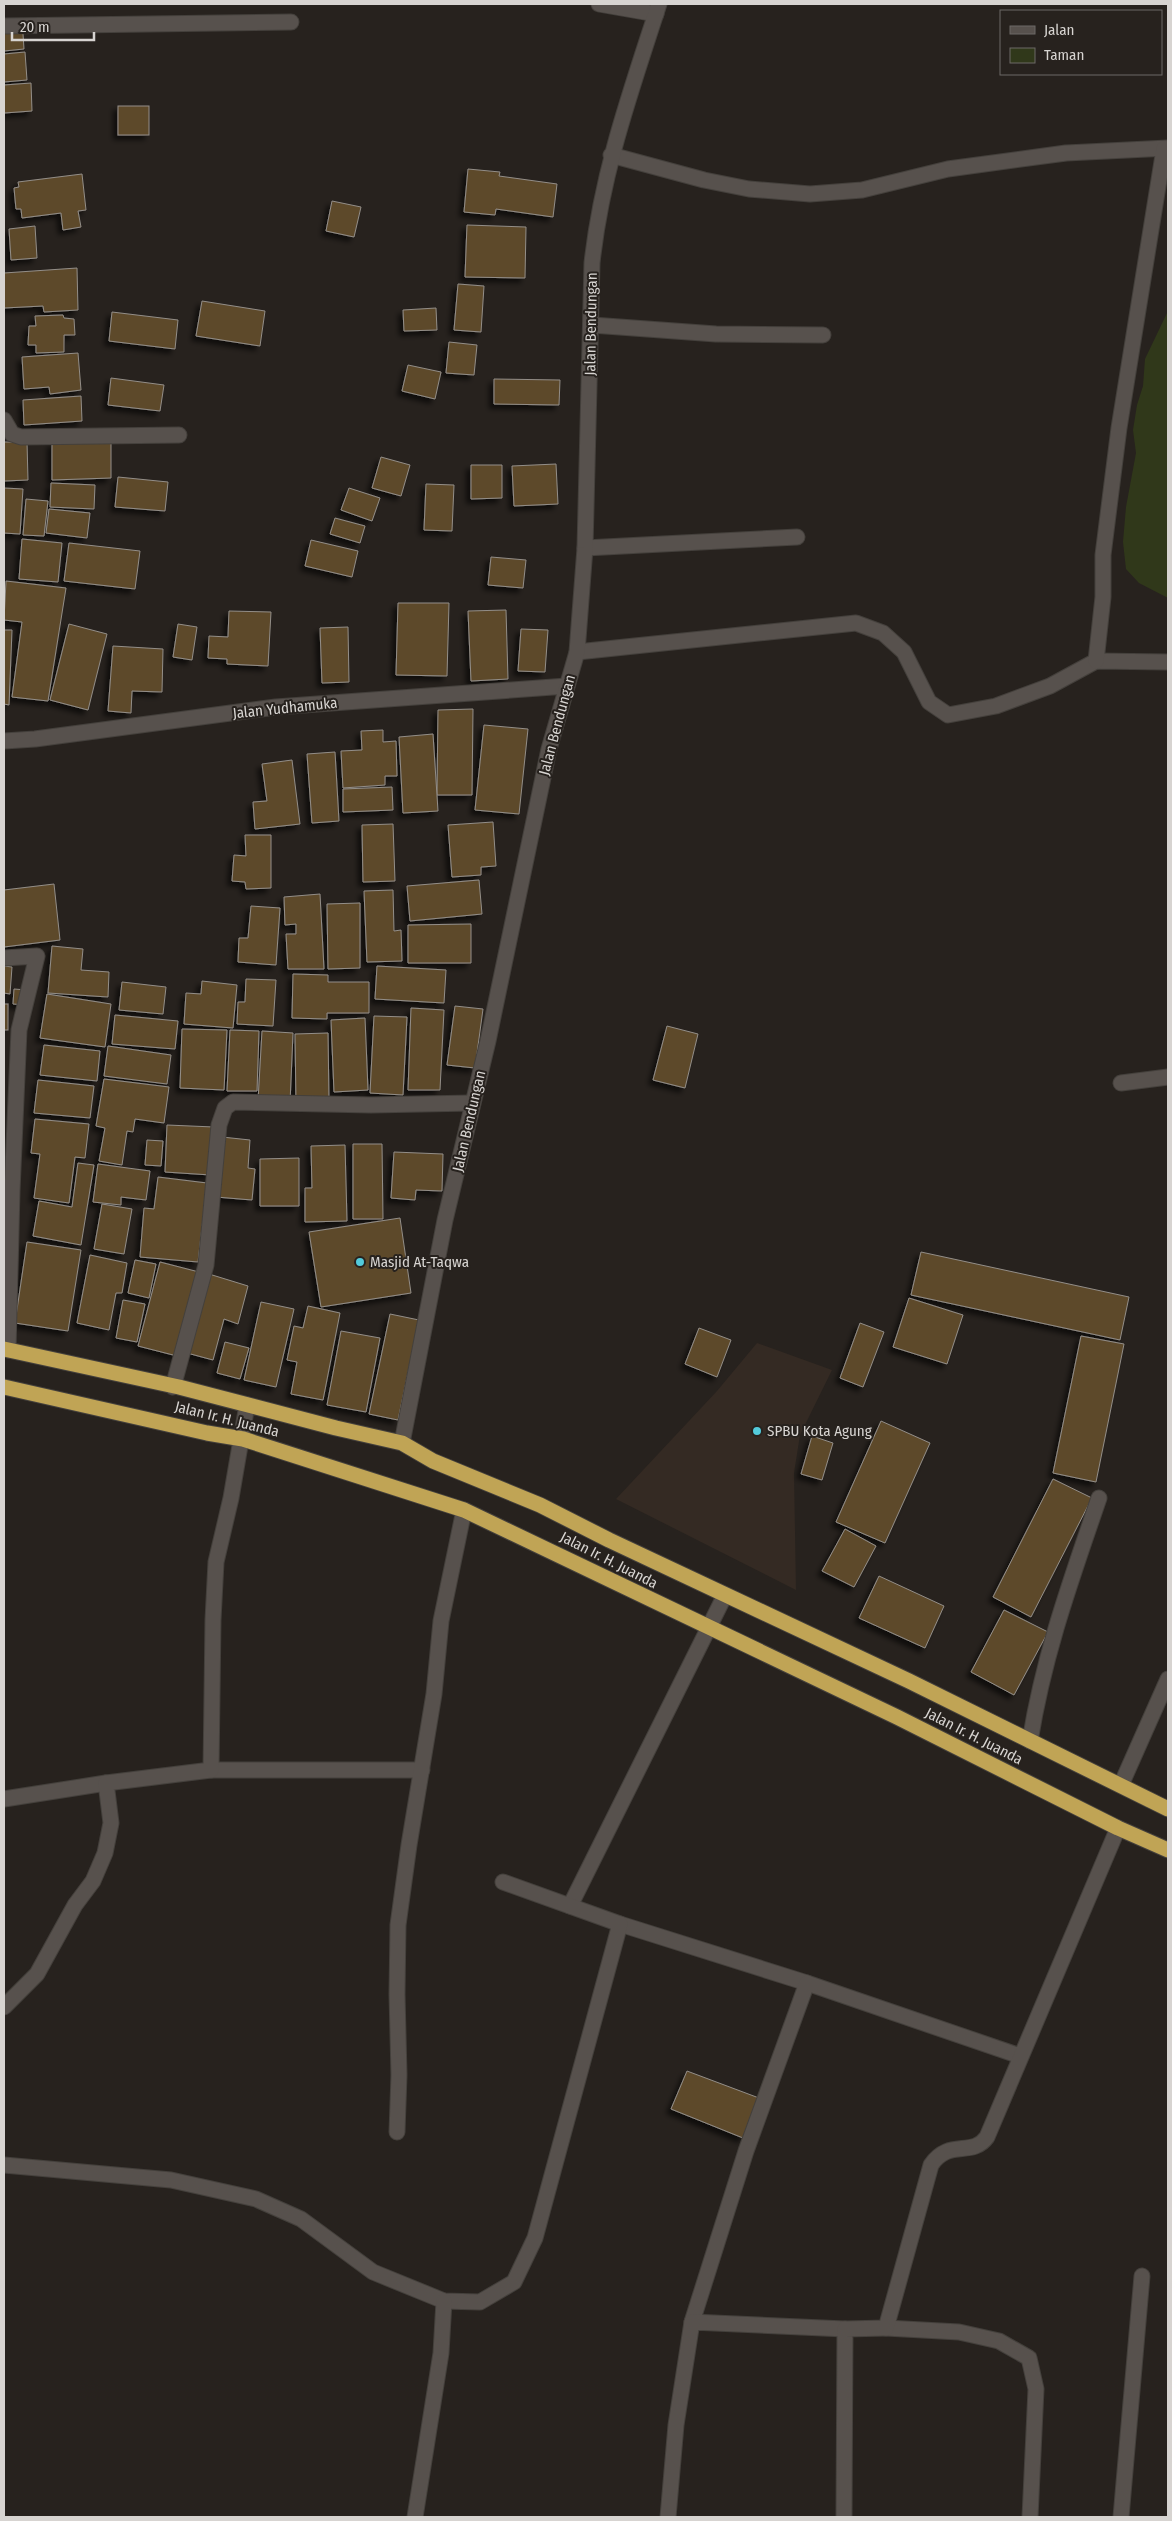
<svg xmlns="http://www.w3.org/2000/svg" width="1172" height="2521" font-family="'Fira Sans Condensed',sans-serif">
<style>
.built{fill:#342a23}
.green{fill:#30381a}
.building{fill:#5d492c;stroke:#938e88;filter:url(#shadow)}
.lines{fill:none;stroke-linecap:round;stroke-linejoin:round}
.street-casing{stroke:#44403c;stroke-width:17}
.secondary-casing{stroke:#44403c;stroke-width:17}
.highway-casing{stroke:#44403c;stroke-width:17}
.street{stroke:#57514d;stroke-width:15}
.secondary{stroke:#57514d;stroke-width:15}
.highway{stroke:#c0a455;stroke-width:15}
.poi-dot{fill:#53cbdb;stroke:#27221e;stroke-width:2}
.labels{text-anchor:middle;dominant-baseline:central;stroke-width:4;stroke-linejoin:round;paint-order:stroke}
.street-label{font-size:15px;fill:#d7d4d1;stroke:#27221e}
.poi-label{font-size:15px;fill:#d7d4d1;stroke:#27221e;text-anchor:start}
</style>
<defs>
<filter id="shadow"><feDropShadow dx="-4.5" dy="4.5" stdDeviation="2.5" flood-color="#0009"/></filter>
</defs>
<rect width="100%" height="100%" fill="#27221e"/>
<path class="built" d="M757 1343 832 1370 800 1435 794 1473 796 1590 616 1499 717 1391Z"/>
<path class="green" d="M1168 311V598L1139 583 1126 569 1123 542 1126 507 1136 453 1133 430 1137 405 1143 386 1145 359Z"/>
<g class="building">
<path d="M22 19 24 49 4 51V21Z"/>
<path d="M25 52 27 80 4 82V54Z"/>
<path d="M31 83 32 111 4 113V85Z"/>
<rect x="118" y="106" width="31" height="29"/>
<path d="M468 169 500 172 499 176 557 184 553 217 496 209 495 215 464 212Z"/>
<path d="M82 174 86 210 78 211 81 227 63 230 61 213 22 218 21 209H16L14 188 19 187 18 182Z"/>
<path d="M332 201 361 207 354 237 326 231Z"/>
<path d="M467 225 526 227 525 278 465 277Z"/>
<path d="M35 226 37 258 11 260 9 229Z"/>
<path d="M77 268 78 310 44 312 43 306 4 308V273Z"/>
<path d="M458 284 484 286 481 332 454 330Z"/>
<path d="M202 301 265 311 260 346 196 336Z"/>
<path d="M436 308 437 330 404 331 403 310Z"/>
<path d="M112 312 178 320 175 349 109 341Z"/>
<path d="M63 315 64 318 74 319 75 335H64V352L36 353V345H28L29 326H36L35 316Z"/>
<path d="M449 342 477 345 474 375 446 373Z"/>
<path d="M78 353 81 390 50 394 49 387 24 389 22 357Z"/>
<path d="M408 365 441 372 435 399 402 391Z"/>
<path d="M111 378 164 385 160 411 108 405Z"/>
<path d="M494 379 560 380 559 405 494 404Z"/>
<path d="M81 396 82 421 24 425 23 400Z"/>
<path d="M111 441V478L52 480V443Z"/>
<path d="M4 442H27L28 480 4 481Z"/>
<path d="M381 457 410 465 401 496 372 488Z"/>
<path d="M556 464 558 504 514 506 512 466Z"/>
<path d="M471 465H502V498L471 499Z"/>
<path d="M118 477 168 482 165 511 115 507Z"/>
<path d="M51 483 95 485 94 509 50 507Z"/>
<path d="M426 484 454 485 452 531 424 530Z"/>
<path d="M4 488 23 489 20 534 4 533Z"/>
<path d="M349 488 380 498 372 521 341 510Z"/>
<path d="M26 499 48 501 44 536 23 535Z"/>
<path d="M49 509 90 513 87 538 46 533Z"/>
<path d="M335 518 365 526 360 543 330 534Z"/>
<path d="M22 539 62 543 58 582 19 579Z"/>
<path d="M311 540 358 551 352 577 305 566Z"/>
<path d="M69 543 140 551 135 589 64 581Z"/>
<path d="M491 557 526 560 523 588 488 585Z"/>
<path d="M6 581 66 588 48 701 12 697 22 622 4 620Z"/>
<path d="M398 603H449L447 676 396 675Z"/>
<path d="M506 610 508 679 471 681 468 611Z"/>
<path d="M229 611 271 612 268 666 227 664V659L208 658 209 636 228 637Z"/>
<path d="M69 624 107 634 88 710 50 700Z"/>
<path d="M178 624 197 627 192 660 173 657Z"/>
<path d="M348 627 349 682 322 683 320 628Z"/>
<path d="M521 629 548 630 545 672 518 671Z"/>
<path d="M4 630H12L9 705 4 704Z"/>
<path d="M113 646 163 649 162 692 132 691 131 713 108 711Z"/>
<path d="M473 709 472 795H437L438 710Z"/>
<path d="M484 725 528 729 519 814 475 810Z"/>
<path d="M383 730V742L396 741 397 776H385V785L343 788 341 751 362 750 361 731Z"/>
<path d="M433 734 438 811 403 813 399 737Z"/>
<path d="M335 752 339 821 312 823 307 754Z"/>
<path d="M292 760 300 824 255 829 253 802 267 801 262 764Z"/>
<path d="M392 787 393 810 343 812V789Z"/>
<path d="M493 822 496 866 481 867V875L452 877 448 825Z"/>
<path d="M393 824 395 881 363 882 362 825Z"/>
<path d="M245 835H271V888L246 889 245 882 232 881 234 855 246 856Z"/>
<path d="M479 880 482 914 410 921 407 886Z"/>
<path d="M54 884 60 940 4 947V890Z"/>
<path d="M393 890 394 931 401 930 402 961 367 962 364 891Z"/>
<path d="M320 894 324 969H288L286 934H296V924L285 925 284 897Z"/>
<path d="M360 903V968L328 969 327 904Z"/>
<path d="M251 906 280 908 276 965 238 962 239 938H248Z"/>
<path d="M471 924V963H408V925Z"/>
<path d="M52 946 83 949 81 970 109 972 108 997 48 993Z"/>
<path d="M4 966 12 967 10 994 4 993Z"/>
<path d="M377 966 446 970 444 1003 375 999Z"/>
<path d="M293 974 328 975V982H369V1013H327V1019L292 1018Z"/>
<path d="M246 979 276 980 273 1026 237 1024 238 1002H245Z"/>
<path d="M202 981 237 985 233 1028 184 1024 186 993 201 994Z"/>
<path d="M122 982 166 987 163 1014 119 1010Z"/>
<path d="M14 989 27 990 26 1005 13 1004Z"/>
<path d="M47 994 111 1004 105 1047 40 1038Z"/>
<rect x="4" y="1004" width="4" height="26"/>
<path d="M455 1006 483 1009 475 1068 447 1065Z"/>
<path d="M411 1008 444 1010 440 1090H408Z"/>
<path d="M115 1015 178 1021 175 1049 112 1044Z"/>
<path d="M374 1016 407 1017 403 1095 370 1093Z"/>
<path d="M365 1018 368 1090 334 1092 331 1020Z"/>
<path d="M667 1026 698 1034 685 1088 653 1080Z"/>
<path d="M182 1029 227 1030 224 1090 180 1088Z"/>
<path d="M230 1030 259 1031 257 1091H227Z"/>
<path d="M262 1031 293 1033 290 1103 258 1101Z"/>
<path d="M328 1033 329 1102 296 1103 295 1034Z"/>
<path d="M44 1045 100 1051 97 1081 40 1075Z"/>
<path d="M108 1046 171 1055 167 1084 104 1076Z"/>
<path d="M104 1079 169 1087 164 1123 135 1119 133 1132 127 1131 122 1165 99 1161 105 1128 96 1126Z"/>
<path d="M38 1080 94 1086 90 1118 34 1113Z"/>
<path d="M35 1119 89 1124 85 1158 75 1157 69 1203 34 1198 40 1154 31 1153Z"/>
<path d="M167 1125 214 1127 211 1175 165 1172Z"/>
<path d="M222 1137 250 1140 248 1168 255 1169 252 1200 216 1197Z"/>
<path d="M147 1140 163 1141 161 1166 145 1165Z"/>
<path d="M353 1144H382L383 1219H353Z"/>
<path d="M345 1145 347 1221 305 1222V1188H312L311 1146Z"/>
<path d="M394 1152 443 1154 442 1191 416 1190 415 1200 391 1198Z"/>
<path d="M299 1158V1206H260V1159Z"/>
<path d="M78 1163 94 1165 81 1245 33 1236 39 1201 72 1207Z"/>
<path d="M98 1164 150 1171 146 1200 121 1197V1205L93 1202Z"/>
<path d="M158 1177 207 1183 198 1262 140 1257 144 1208 154 1209Z"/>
<path d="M102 1204 132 1209 124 1254 94 1249Z"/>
<path d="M400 1218 411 1293 321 1307 309 1232Z"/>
<path d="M27 1242 81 1250 68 1331 15 1323Z"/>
<path d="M921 1252 1129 1297 1120 1340 911 1295Z"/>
<path d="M90 1255 127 1263 122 1293H116L109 1330 77 1323Z"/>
<path d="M135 1260 156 1264 149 1298 128 1293Z"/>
<path d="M160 1262 199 1272 177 1356 138 1346Z"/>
<path d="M209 1274 248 1286 238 1324 224 1319 213 1360 187 1353Z"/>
<path d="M909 1298 963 1315 947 1364 893 1347Z"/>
<path d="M123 1300 145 1304 137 1342 116 1338Z"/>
<path d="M261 1302 294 1309 276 1387 244 1380Z"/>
<path d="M308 1306 340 1313 323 1400 291 1394 297 1362 287 1360 294 1326 303 1328Z"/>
<path d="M390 1314 419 1320 398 1420 369 1414Z"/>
<path d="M860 1323 884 1332 863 1387 840 1378Z"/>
<path d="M699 1328 731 1340 717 1377 685 1364Z"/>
<path d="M341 1331 380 1338 366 1412 327 1405Z"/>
<path d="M1081 1336 1124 1344 1096 1482 1053 1473Z"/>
<path d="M225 1342 249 1348 240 1379 217 1373Z"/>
<path d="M881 1421 930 1443 885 1543 836 1522Z"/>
<path d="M812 1436 833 1443 822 1480 801 1474Z"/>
<path d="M1053 1479 1092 1498 1031 1617 993 1597Z"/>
<path d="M845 1529 876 1546 854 1587 822 1571Z"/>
<path d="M879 1576 944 1606 925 1648 859 1618Z"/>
<path d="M1004 1610 1048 1632 1014 1695 971 1672Z"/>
<path d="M687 2071 759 2098 743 2138 671 2109Z"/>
</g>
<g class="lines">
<defs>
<g id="street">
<path d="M599 4 656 14"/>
<path d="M4 26 291 22"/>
<path d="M611 155 704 180 749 189 810 194 862 190 948 169 1066 153 1168 148"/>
<path d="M592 325 716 334 823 335"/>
<path d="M4 420 12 434 21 437 179 435"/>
<path d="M585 548 797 537"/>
<path d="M577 652 856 623 883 633 904 652 929 702 948 715 996 706 1050 686 1096 661 1168 662"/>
<path d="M1096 661 1103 597V555L1119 428 1164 149"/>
<path d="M4 741 35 739 276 707 567 686"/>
<path d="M4 958 37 956 19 1030 12 1191 8 1350"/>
<path d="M1121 1083 1168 1077"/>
<path d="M173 1387 206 1265 219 1125 225 1108 233 1102 371 1105 472 1103"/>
<path d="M1030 1741C1044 1654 1071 1580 1099 1498"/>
<path d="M211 1770H422"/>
<path d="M1121 1785 1168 1679"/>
<path d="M4 1799 106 1783"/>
<path d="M570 1906 725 1595"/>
<path d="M620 1924 807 1983"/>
<path d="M4 2007 37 1974 75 1905 93 1881 105 1853 111 1823 106 1783 211 1770 213 1620 216 1562 231 1498 247 1405"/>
<path d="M397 2132 399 2075 397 1994 398 1925 409 1845 434 1694 441 1621 464 1510"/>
<path d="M4 2165 171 2180 256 2199 301 2219 373 2272 444 2301 480 2302 514 2282 535 2238 620 1924 503 1882"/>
<path d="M692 2322 746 2151 807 1983 1020 2056"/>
<path d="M886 2328 959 2332 999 2341 1029 2358 1036 2389 1030 2517"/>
<path d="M415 2517 441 2353 444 2301"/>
<path d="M668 2517 676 2425 692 2322 845 2329"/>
<path d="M844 2517 845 2329 886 2328 931 2165C949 2138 972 2158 987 2137L1118 1828"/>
<path d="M1121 2517 1142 2276"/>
</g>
<path id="secondary" d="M402 1443 445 1220 488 1041 549 749 577 652 585 548 592 263C602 171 631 91 659 4"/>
<g id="highway">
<path d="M4 1349 179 1387 336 1428 402 1443 433 1461 540 1505 609 1540 909 1681 1168 1809"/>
<path d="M4 1387 207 1433 243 1439 464 1510 897 1717 1118 1828 1168 1850"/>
</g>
</defs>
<use href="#street" class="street-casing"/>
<use href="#secondary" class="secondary-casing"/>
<use href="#highway" class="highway-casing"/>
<use href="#street" class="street"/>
<use href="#secondary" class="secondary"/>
<use href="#highway" class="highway"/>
</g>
<g class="poi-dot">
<circle cx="360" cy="1262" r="5"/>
<circle cx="757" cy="1431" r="5"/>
</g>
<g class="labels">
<g class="street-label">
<text transform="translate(591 324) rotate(-89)">Jalan Bendungan</text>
<text transform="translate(285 708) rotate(-6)">Jalan Yudhamuka</text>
<text transform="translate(557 725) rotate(-75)">Jalan Bendungan</text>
<text transform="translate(469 1121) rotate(-77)">Jalan Bendungan</text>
<text transform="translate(227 1419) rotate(14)">Jalan Ir. H. Juanda</text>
<text transform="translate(609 1560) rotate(27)">Jalan Ir. H. Juanda</text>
<text transform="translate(974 1736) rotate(27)">Jalan Ir. H. Juanda</text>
</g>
<g class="poi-label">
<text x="370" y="1262">Masjid At-Taqwa</text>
<text x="767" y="1431">SPBU Kota Agung</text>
</g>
</g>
<rect width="1172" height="2521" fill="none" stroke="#d7d4d1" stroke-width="10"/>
<rect x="1000" y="10" width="162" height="65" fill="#27221e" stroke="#6d6966"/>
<rect x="1010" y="26" width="25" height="8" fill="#57514d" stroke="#6d6966"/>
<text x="1044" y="35" font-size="15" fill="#d7d4d1">Jalan</text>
<rect x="1010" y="48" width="25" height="15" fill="#30381a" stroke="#6d6966"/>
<text x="1044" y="60" font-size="15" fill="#d7d4d1">Taman</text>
<path d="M12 32v8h82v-8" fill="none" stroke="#d7d4d1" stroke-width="2.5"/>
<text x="20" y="32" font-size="15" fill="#d7d4d1" stroke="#27221e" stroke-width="4" paint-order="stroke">20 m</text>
</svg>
